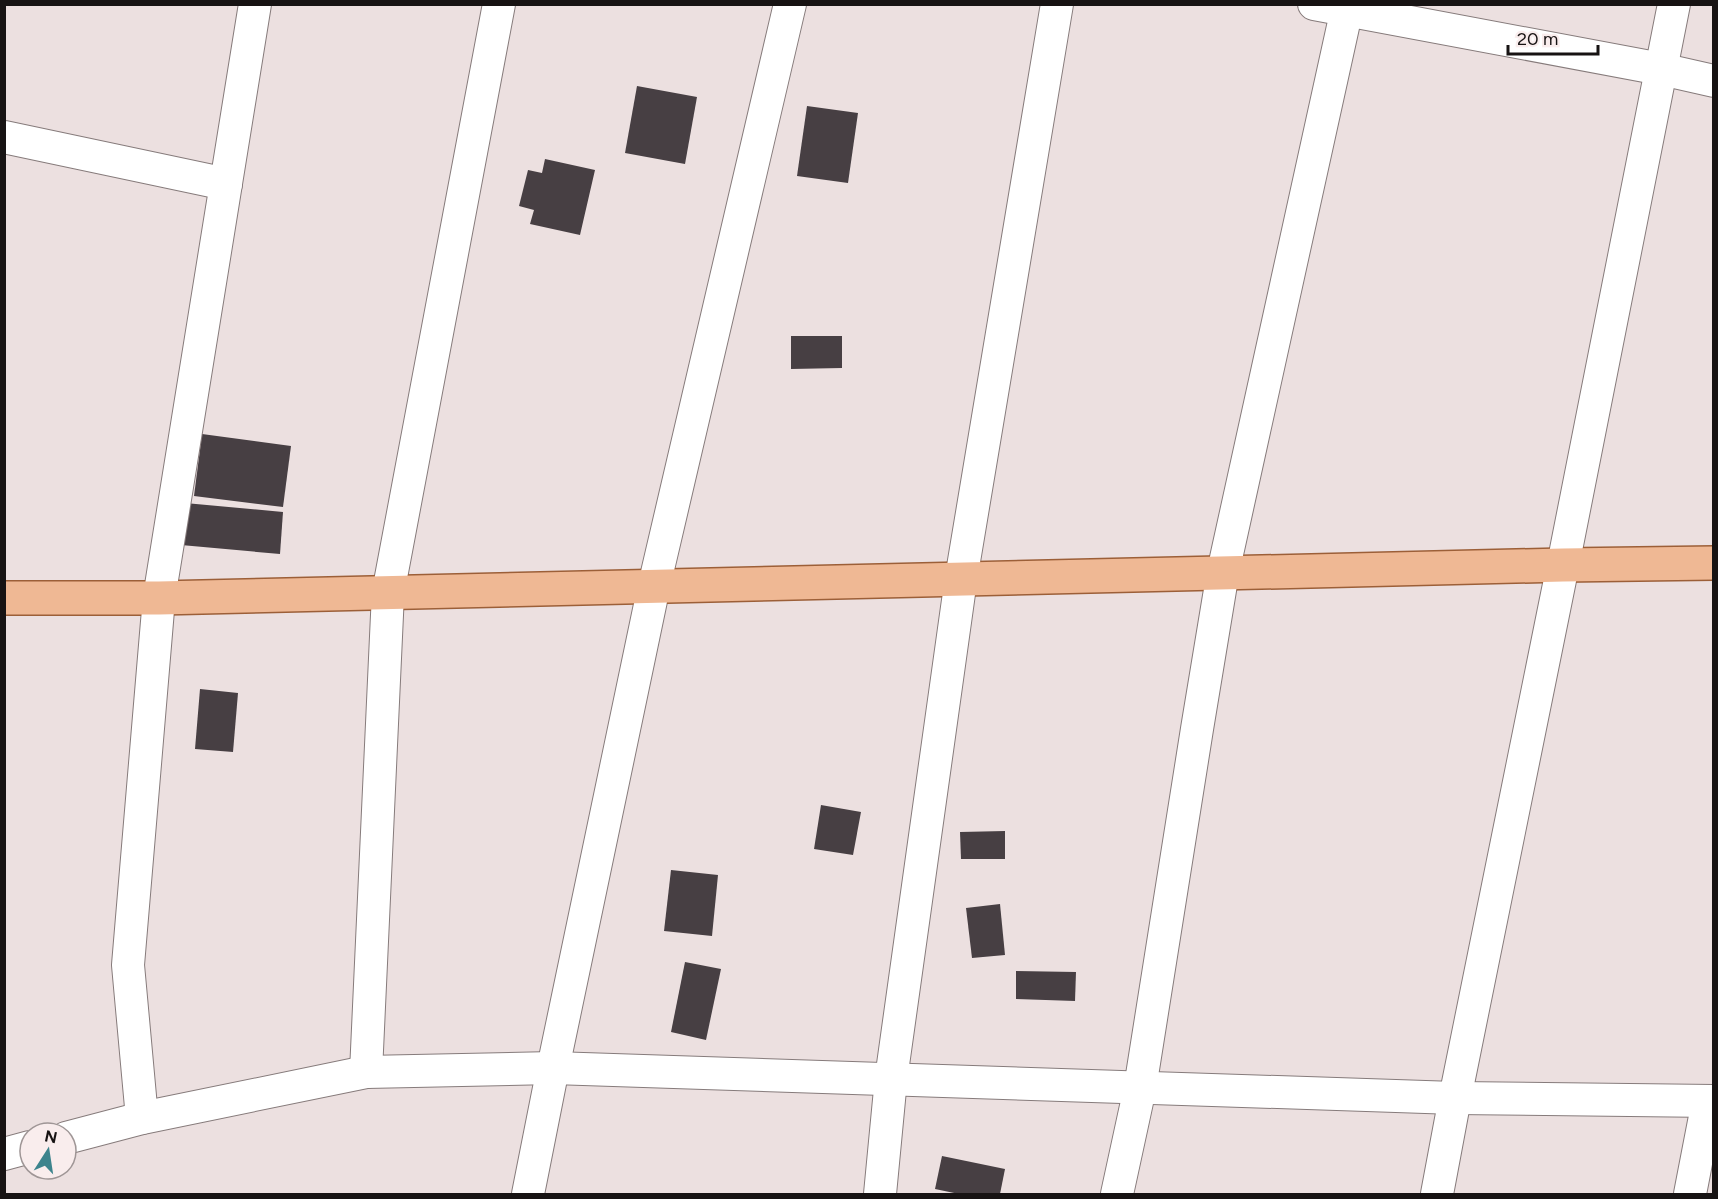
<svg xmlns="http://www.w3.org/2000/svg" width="1718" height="1199" font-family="Figtree,sans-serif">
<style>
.building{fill:#473f43}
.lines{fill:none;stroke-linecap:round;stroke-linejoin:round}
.minor-casing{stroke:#867b7b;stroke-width:34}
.major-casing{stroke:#9c5f38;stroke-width:36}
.minor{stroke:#fff;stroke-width:32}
.major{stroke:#efb894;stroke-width:33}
</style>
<rect width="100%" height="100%" fill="#ece0e0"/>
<g class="building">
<path d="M637 86 697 97 685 164 625 153Z"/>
<path d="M807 106 858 113 848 183 797 176Z"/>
<path d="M545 159 595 170 580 235 530 224 534 210 519 206 528 170 542 173Z"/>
<path d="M791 336H842V368L791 369Z"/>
<path d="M202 434 291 446 283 507 194 496Z"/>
<path d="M185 503 283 512 280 554 181 545Z"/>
<path d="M200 689 238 693 233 752 195 749Z"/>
<path d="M821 805 861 812 853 855 814 849Z"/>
<path d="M1005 831V859H961L960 832Z"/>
<path d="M671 870 718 875 712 936 664 931Z"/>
<path d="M1000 904 1005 955 972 958 966 908Z"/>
<path d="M685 962 721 969 706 1040 671 1032Z"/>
<path d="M1016 971 1076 972 1075 1001 1016 999Z"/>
<path d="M942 1156 1005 1169 1000 1194H959L935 1189Z"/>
</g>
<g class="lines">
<defs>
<g id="minor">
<path d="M1314 4 1661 69 1714 81"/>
<path d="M4 137 226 184"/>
<path d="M366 1072 388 593 499 4"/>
<path d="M142 1118 128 965 159 598 255 4"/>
<path d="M66 1138 142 1118 366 1072 553 1068 1455 1098 1714 1101"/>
<path d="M4 1154 30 1147"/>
<path d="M528 1194 553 1068 654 586 790 4"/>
<path d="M880 1194 891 1079 961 579 1057 4"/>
<path d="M1117 1194 1140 1088 1197 729 1223 572 1348 4"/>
<path d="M1437 1194 1455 1098 1563 565 1674 4"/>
<path d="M1690 1194 1708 1101"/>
</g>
<path id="major" d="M4 598H159L1563 565 1714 563"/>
</defs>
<use href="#minor" class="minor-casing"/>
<use href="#major" class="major-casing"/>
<use href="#minor" class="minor"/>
<use href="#major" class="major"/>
</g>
<rect width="1718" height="1199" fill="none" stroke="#171313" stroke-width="12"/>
<g transform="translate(48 1151) rotate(12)"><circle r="28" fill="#f9eded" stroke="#9f9696" stroke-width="1.5"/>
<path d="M0-4.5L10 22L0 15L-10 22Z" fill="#3d848d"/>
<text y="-9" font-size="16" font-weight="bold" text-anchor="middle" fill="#171313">N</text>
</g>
<path d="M1508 45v9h90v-9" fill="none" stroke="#171313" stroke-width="3"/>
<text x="1517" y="45" font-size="18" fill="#171313" stroke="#f9eded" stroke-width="4.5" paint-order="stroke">20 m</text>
</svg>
